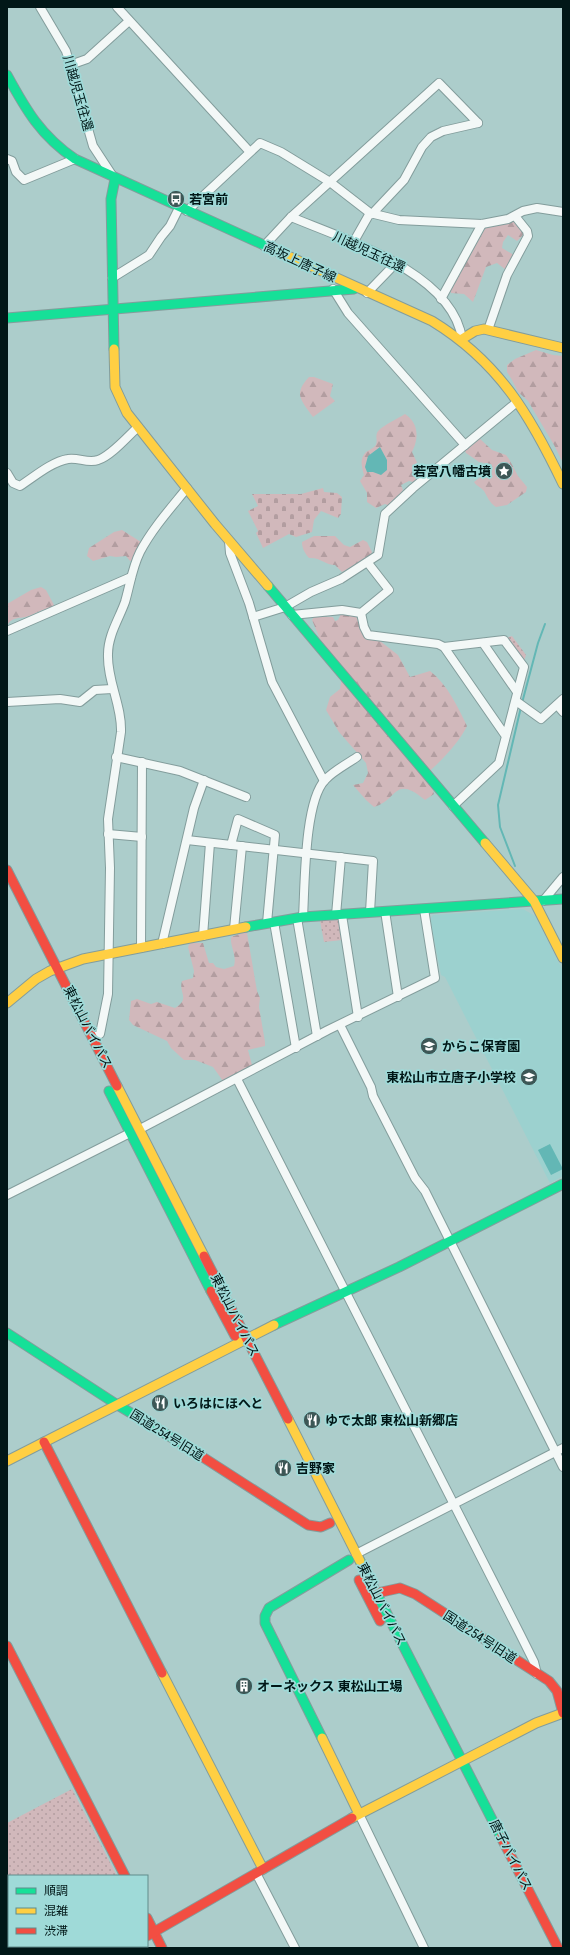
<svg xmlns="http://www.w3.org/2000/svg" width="570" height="1955" font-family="'Roboto Condensed','Noto Sans JP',sans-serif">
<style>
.built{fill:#9cd1cf}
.green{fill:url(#green-dots)}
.forest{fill:url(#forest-firs)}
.cemetery{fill:url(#cemetery-stones)}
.water{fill:#63b7b5}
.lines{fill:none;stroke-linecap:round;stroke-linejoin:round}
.stream{stroke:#63b7b5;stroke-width:2}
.street-casing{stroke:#839d9c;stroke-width:10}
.fast-casing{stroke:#839d9c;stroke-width:11}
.slow-casing{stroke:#839d9c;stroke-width:11}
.jam-casing{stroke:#839d9c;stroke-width:11}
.street{stroke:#f3f8f7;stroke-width:8}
.fast{stroke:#16e098;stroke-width:9}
.slow{stroke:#ffcf43;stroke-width:9}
.jam{stroke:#f24e42;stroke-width:9}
.labels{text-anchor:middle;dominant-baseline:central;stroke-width:3.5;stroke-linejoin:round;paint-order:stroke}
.street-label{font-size:13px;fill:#011717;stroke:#9fdad8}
.poi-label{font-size:13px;font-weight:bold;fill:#011717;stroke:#9fdad8;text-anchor:start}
</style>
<defs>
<pattern id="green-dots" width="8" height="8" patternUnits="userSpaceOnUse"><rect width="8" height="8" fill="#d1b8bb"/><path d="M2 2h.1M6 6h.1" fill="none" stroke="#b29da0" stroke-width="1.8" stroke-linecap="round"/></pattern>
<pattern id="forest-firs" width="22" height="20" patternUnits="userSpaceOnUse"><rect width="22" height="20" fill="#d1b8bb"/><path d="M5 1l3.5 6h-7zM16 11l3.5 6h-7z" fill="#b29da0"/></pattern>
<pattern id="cemetery-stones" width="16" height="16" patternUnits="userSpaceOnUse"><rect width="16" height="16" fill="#d1b8bb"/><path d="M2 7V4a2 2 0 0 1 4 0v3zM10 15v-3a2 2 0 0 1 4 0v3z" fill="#b29da0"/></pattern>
</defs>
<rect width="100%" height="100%" fill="#accdcb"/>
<path class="built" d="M523 909 535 916 563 971V1176L550 1183 445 977 441 975 430 919 433 915Z"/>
<g class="green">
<path d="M512 636 526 655 523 664 505 638Z"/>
<path d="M339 920 342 940 324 942 320 921Z"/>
<path d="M72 1789 117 1876H9V1898L7 1894V1823Z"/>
</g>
<g class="forest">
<path d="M514 220 524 234 517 241 508 235 503 242 502 248 514 255 506 270 497 263 486 267 473 302 464 294 451 293V288L480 233 491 224Z"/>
<path d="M536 350 553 355 563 356V463L554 445 528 401 518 392 512 380 507 372V365L515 359Z"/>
<path d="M309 377H314L333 384 330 396 335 401 313 417C301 400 293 394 309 377Z"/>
<path d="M405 414C419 423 419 439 412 452L421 471 420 477 413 482 409 481 401 485 403 490 390 506 385 504 376 508 367 502V493L360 481 364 475C362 467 359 459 366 452 369 450 372 449 374 447 379 443 375 438 377 433 379 427 399 418 405 414Z"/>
<path d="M479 438 492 450 506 455 509 459 518 476 527 487 526 492 507 505 496 507C489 502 488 498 484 491 481 487 476 486 474 482L493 468 491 464 479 462 466 453 464 449Z"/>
<path d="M122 530 141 542 135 560 130 561 126 556 116 557 110 556 93 561 87 556 89 548 114 532Z"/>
<path d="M314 536H335L344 545 350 547 363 540 367 542 372 552 370 557 342 572 335 565C325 565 320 557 309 558 305 553 302 549 302 542Z"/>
<path d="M41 587 46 590 54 605 49 609C41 609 37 613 29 616 20 619 12 616 7 626V604L31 590Z"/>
<path d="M342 612 356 616 363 634 367 638 380 641 398 655 410 677 430 671C447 684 458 707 467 726 459 743 438 765 422 777L432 788 434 794 425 800C394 774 398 800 374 807L366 800 353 785 363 783 368 773 366 763 339 732 326 710 330 697 340 689 344 667 335 659 320 639 312 620 314 616 333 617 335 621 338 620Z"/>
<path d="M242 933H247L257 991 260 998 259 1007 265 1042V1046L248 1050 252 1065 251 1068 223 1081 213 1067 195 1060H184L171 1048 167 1041 133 1025 129 1020 131 1001 137 999 151 1004 157 1002 175 1008C191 998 178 993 182 981L193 978 194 971 188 947 190 943H203L209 963H213L216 967 224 969 234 966C237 955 230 947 231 937Z"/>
</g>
<path class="cemetery" d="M323 488 324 492 337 493 342 497 341 514 338 518 321 511 314 520 312 532 296 537 289 534 263 548 256 533 258 531 248 511 258 506 252 494H301Z"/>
<g class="water">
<path d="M380 447 387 460V470L381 475 373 472H367L365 467 368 456Z"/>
<path d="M550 1144 563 1169 551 1175 538 1150Z"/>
</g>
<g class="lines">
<g class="stream">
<path d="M522 703 538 643 545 624"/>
<path d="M515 866 500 827 498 805 521 707"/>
</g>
<defs>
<g id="street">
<path d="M40 7 66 51 93 146 112 175"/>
<path d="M117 7 249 151"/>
<path d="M70 65 87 59 129 21"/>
<path d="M7 159 12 161 16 172 24 180 75 159"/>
<path d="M187 211 260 143 281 152 330 182 370 213 399 220 482 224 508 219 523 211 537 208 563 212"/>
<path d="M372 214 404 180 422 147 431 137 443 131 478 123"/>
<path d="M291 217C344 239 453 273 462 339"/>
<path d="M353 243 370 213"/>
<path d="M264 246 291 217 439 83 478 123"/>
<path d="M112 278 149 255 161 237 170 226 179 208"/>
<path d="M333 289 348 313 465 445"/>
<path d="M367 293 396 263"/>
<path d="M441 299 482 224"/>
<path d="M488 330 507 275 528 236 527 231 515 216"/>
<path d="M7 473 13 483 20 486C34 477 51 462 68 459 78 457 88 464 98 460 111 456 128 436 138 427"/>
<path d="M229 541 230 553 249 603 272 682 324 781"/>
<path d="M361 613 364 627 368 635 438 644 444 647"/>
<path d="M292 615 342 610 361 613 389 590 368 563"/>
<path d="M253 617 285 607 311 592 341 579 378 555 385 514 413 488 517 402"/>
<path d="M7 631 131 577"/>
<path d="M483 643 517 692"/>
<path d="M516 701 541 719 563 699"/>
<path d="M7 702 60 699 80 702 95 690 112 689"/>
<path d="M557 705 563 712"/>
<path d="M116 757 180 771 246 797"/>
<path d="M453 806 499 763 524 667 504 640 444 647 505 735"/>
<path d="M108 834 142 837"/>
<path d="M187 840 373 861 370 912"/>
<path d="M231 845 238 819 275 835 267 923"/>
<path d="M543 901 563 877"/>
<path d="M385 911 398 997"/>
<path d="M336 915 341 857"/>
<path d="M342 915 358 1017"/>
<path d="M303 917C305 886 304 802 325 780 333 771 347 764 357 757"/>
<path d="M297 918 317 1036"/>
<path d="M274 922 296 1048"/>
<path d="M234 929 242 846"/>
<path d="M203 936 210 843"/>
<path d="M162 944 194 808 204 780"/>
<path d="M141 948 142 762"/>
<path d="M340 1025 371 1087 373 1096 415 1178 425 1191 563 1467"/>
<path d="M93 1037 100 1034 108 994 110 868 108 819 121 732C122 705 107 681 108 654 108 635 119 619 125 602 130 585 132 568 140 552 152 529 170 509 187 488"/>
<path d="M237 1079 519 1632 534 1662 537 1674"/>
<path d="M140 1129 328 1030 435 978 424 909"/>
<path d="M7 1195 130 1133"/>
<path d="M356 1554 563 1448"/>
<path d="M359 1814 424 1948"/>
<path d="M256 1873 295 1948"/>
</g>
<g id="fast">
<path d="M7 75C26 110 41 136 75 159L277 251"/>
<path d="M7 318 354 289"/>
<path d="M114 349 111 199 115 179"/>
<path d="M268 586 485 843"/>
<path d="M246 927 303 917 563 899"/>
<path d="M109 1091 211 1291"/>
<path d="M274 1325 399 1267 563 1184"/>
<path d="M7 1333 116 1404 184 1445"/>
<path d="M360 1561 501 1837"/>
<path d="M322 1738 265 1623V1616L269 1608 349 1560"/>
</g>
<g id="slow">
<path d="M277 251 432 321C499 362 530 415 563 484"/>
<path d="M462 339 475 331 484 329 563 348"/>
<path d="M114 349 115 387 127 413 215 524 268 586"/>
<path d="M485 843 534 901 563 958"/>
<path d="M7 1003 36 979 50 971 83 959 246 927"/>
<path d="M117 1086 204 1256"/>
<path d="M288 1419 360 1561"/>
<path d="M7 1461 274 1325"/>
<path d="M162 1673 263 1869"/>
<path d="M322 1738 359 1814"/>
<path d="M352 1818 536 1723 563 1713"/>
<path d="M124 1948 128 1946"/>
</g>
<g id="jam">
<path d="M7 870 117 1086"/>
<path d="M204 1256 288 1419"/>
<path d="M211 1291 235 1336"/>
<path d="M44 1442 162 1673"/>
<path d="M184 1445 308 1525 321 1527 330 1523"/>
<path d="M359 1580 380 1621"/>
<path d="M377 1593 400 1588 415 1594 549 1681 557 1691 563 1713"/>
<path d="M7 1646 125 1876"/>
<path d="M501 1837 558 1948"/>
<path d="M147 1918 162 1948"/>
<path d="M147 1936 352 1818"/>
</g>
</defs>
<use href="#street" class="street-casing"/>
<use href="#fast" class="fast-casing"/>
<use href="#slow" class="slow-casing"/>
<use href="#jam" class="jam-casing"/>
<use href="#street" class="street"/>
<use href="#fast" class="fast"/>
<use href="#slow" class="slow"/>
<use href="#jam" class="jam"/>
</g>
<defs>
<symbol id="bus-disc" viewBox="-11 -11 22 22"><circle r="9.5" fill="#3d5756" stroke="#9fdad8"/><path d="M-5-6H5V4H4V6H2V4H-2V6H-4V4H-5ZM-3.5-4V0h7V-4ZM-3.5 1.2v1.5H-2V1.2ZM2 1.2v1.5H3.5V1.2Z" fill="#fff"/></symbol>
<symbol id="sight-disc" viewBox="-11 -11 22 22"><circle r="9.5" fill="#3d5756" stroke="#9fdad8"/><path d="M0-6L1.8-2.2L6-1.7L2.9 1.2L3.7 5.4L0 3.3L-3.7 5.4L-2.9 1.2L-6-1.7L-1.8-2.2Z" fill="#fff"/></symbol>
<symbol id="school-disc" viewBox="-11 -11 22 22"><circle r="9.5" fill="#3d5756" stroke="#9fdad8"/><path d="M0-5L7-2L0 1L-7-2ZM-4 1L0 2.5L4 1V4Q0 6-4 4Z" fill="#fff"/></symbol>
<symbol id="restaurant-disc" viewBox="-11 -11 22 22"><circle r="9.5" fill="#3d5756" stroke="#9fdad8"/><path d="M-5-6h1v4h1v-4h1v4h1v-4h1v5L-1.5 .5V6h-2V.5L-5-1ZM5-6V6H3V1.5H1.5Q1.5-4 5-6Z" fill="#fff"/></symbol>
<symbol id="building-disc" viewBox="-11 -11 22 22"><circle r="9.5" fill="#3d5756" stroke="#9fdad8"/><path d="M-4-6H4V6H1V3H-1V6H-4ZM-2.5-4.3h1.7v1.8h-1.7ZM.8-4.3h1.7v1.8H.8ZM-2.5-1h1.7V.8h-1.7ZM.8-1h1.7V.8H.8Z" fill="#fff"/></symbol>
</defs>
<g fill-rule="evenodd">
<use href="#bus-disc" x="166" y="189" width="20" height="20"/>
<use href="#sight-disc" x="494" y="461" width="20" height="20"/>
<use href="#school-disc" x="419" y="1036" width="20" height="20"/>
<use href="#school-disc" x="519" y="1067" width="20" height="20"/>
<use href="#restaurant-disc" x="150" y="1393" width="20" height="20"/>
<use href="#restaurant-disc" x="302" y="1410" width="20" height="20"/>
<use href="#restaurant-disc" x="273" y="1458" width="20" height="20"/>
<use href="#building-disc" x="234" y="1676" width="20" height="20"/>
</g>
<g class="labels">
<g class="street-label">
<text transform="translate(78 93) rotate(74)">川越児玉往還</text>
<text transform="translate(369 252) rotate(25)">川越児玉往還</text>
<text transform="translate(300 262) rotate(25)">高坂上唐子線</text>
<text transform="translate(88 1027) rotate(63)">東松山バイパス</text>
<text transform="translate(235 1315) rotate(63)">東松山バイパス</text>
<text transform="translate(167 1435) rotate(32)">国道254号旧道</text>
<text transform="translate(382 1604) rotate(63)">東松山バイパス</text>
<text transform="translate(480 1637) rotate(33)">国道254号旧道</text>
<text transform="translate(511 1855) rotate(63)">唐子バイパス</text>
</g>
<g class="poi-label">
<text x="189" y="199">若宮前</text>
<text x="491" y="471" text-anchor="end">若宮八幡古墳</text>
<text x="442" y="1046">からこ保育園</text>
<text x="516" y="1077" text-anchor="end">東松山市立唐子小学校</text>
<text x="173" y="1403">いろはにほへと</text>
<text x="325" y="1420">ゆで太郎 東松山新郷店</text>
<text x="296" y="1468">吉野家</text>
<text x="257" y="1686">オーネックス 東松山工場</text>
</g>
</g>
<rect width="570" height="1955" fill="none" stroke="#011717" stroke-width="16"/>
<rect x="8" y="1875" width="140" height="72" fill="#9fdad8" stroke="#608c8b"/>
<rect x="16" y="1888" width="20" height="6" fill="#16e098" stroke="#608c8b"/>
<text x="44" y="1895" font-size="12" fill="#011717">順調</text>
<rect x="16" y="1908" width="20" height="6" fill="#ffcf43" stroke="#608c8b"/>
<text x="44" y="1915" font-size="12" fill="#011717">混雑</text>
<rect x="16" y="1928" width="20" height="6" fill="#f24e42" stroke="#608c8b"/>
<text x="44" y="1935" font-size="12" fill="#011717">渋滞</text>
</svg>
